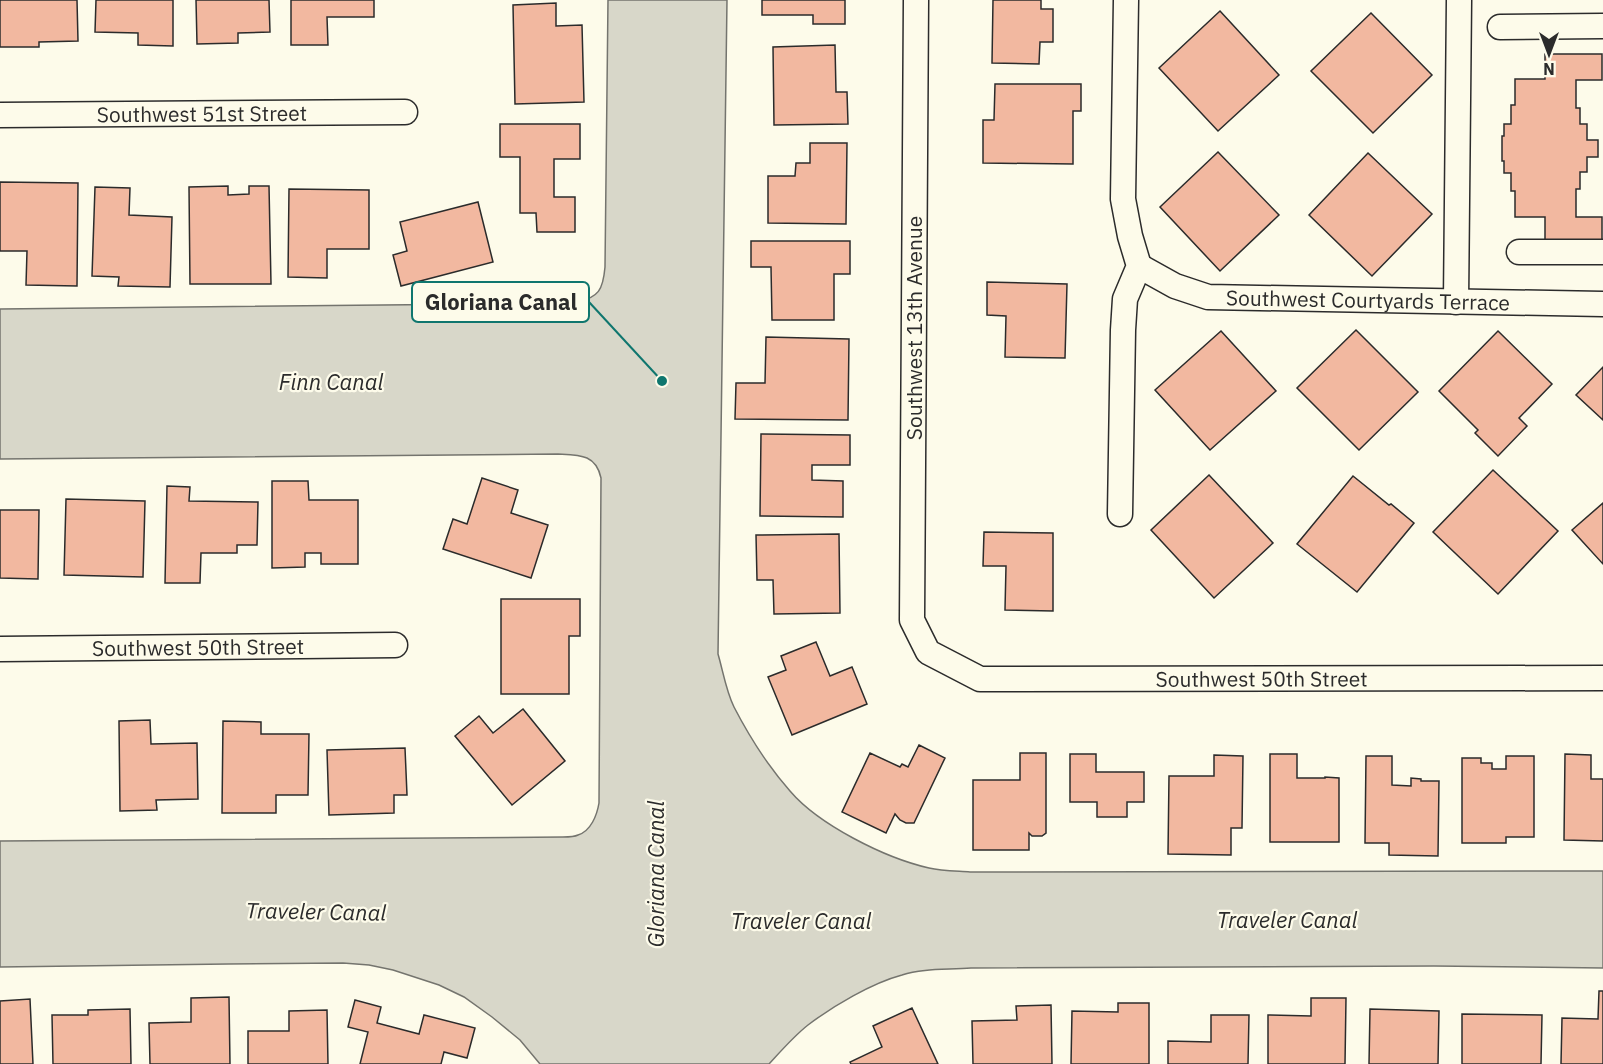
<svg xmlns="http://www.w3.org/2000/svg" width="1603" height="1064" font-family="'IBM Plex Sans',sans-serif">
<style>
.water{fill:#d8d7c9;stroke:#74746e;stroke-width:1.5}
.building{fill:#f2b8a0;stroke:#2b2b2b;stroke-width:1.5}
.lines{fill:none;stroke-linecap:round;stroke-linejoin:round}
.street-casing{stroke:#2b2b2b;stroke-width:27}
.street{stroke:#fdfbea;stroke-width:24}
.labels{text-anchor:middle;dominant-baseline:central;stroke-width:4.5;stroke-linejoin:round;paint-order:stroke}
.street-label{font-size:21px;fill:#2b2b2b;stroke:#fdfbea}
.water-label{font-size:22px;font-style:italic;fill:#2b2b2b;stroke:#fdfbea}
.leader{fill:none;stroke:#0f766e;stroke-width:2}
.callout-dot{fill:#0f766e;stroke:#fdfbea;stroke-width:2}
.callout{fill:#fdfbea;stroke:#0f766e;stroke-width:2}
.callout-label{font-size:22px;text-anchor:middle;font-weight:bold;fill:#2b2b2b}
</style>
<rect width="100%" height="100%" fill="#fdfbea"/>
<path class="water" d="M608 0H727L718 654C723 671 726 691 734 707 749 736 768 766 790 791 819 825 885 858 929 868 942 871 957 871 970 872L1603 871V968L1434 966 971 968C948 970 923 968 902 975 872 983 833 1006 808 1025 794 1036 781 1051 769 1064H540L520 1040 492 1017 464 997 439 985 393 970 369 965 343 963 228 964 0 967V841L563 837C568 837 574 837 578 835 591 831 597 815 599 803L601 478C596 454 579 455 558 454L0 459V309L576 303C599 297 603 290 605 267Z"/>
<g class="building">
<path d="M0 0H77L78 41 39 42V47H0Z"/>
<path d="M96 0H173V46L138 45V33L95 32Z"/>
<path d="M196 0H269L270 32 238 33V43L197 44Z"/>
<path d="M291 0H374V17H327L328 45H291Z"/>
<path d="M762 0H845V24H813V15H762Z"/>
<path d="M993 0H1041V9H1053V42H1040L1039 64 992 63Z"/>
<path d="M556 3V26L582 25 584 102 515 104 513 5Z"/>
<path d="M1220 11 1279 75 1218 131 1159 68Z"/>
<path d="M1371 13 1432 75 1373 133 1311 71Z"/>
<path d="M835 45 836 92H847L848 124 774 125 773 47Z"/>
<path d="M1545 54H1602V80H1576V108H1580V124H1587V140H1598V157H1587V172H1580V189H1576V217H1602V242H1545V217H1515V191H1511V173H1504V161H1502V136H1504V124H1511V105H1515V79H1545Z"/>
<path d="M995 84H1081V111H1073V164L983 163V120H994Z"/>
<path d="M500 124H580V159H554V197H575V232H537L536 213H520V157H500Z"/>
<path d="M810 143H847L846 224 768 223V176H795L796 163H810Z"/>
<path d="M1218 152 1279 215 1220 271 1160 207Z"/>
<path d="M1368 153 1432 214 1372 276 1309 215Z"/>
<path d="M0 182 78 183 77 286 26 285 27 251H0Z"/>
<path d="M228 186V195L249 194V186H269L271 284H190L189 187Z"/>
<path d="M95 187 130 188 129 215 172 217 170 287 118 286 119 277 92 276Z"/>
<path d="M289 189 369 190V249H327V278L288 277Z"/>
<path d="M478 202 493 262 401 286 393 255 407 251 400 222Z"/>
<path d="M751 241H850V274H834V320H772L771 267H751Z"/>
<path d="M987 282 1067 284 1065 358 1005 357 1006 316 987 315Z"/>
<path d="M1356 330 1418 392 1359 450 1297 388Z"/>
<path d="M1221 331 1276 391 1210 450 1155 390Z"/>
<path d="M1498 331 1552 384 1519 418 1527 426 1498 456 1475 433 1478 430 1439 391Z"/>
<path d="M766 337 849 339 848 420 735 419 736 383H765Z"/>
<path d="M1603 367V420L1576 395Z"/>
<path d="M761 434 850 435V465H812V480L843 481V517L760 516Z"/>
<path d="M1493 470 1558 531 1498 594 1433 532Z"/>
<path d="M1209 475 1273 543 1214 598 1151 530Z"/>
<path d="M1353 476 1389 505 1391 504 1414 523 1357 592 1297 544Z"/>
<path d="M482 478 518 490 511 513 548 525 531 578 443 549 453 519 467 524Z"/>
<path d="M272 481H308L309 500H358V564H321V553H305V567L272 568Z"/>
<path d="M167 486 190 487 189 501 258 502 257 545H237V553H201L200 583H165Z"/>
<path d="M66 499 145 501 143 577 64 575Z"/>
<path d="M1603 503V564L1572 530Z"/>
<path d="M0 510H39L38 579 0 578Z"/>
<path d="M984 532 1053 533V611L1005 610 1006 566H983Z"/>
<path d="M839 534 840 613 774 614 773 580H757L756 535Z"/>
<path d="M501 599H580V636H569V694H501Z"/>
<path d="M816 642 830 676 852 667 867 704 792 735 768 677 786 670 781 656Z"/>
<path d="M523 709 565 761 512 805 455 736 479 716 493 733Z"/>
<path d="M150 720 151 744 197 743 198 799 156 800 157 810 120 811 119 721Z"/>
<path d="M223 721 261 722V734H309L308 795H276V813H222Z"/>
<path d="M919 745 945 758 914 823H906L900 820 895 814 886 833 842 812 870 753 900 767 902 764 908 767Z"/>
<path d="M405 748 407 795H394V813L329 815 327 750Z"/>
<path d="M1020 753H1046V833L1042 836H1032L1029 833V850H973V780H1020Z"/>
<path d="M1070 754H1096V772H1144V802H1127V817H1097V802H1070Z"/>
<path d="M1270 754H1297V778H1325V777L1339 778V842H1270Z"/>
<path d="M1565 754 1591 755V779H1603V841L1564 840Z"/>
<path d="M1214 755 1243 756 1242 828H1231V855L1168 854 1169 776H1214Z"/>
<path d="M1366 756H1392V785L1411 786V778L1421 779V781H1439L1438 856 1389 855V843H1365Z"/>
<path d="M1506 756H1534V837H1506V843H1462V758H1481V763H1492V769H1506Z"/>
<path d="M1599 991H1603V1064H1561L1562 1018 1598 1019Z"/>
<path d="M229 997 230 1064H150L149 1023 191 1022V998Z"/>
<path d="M1311 998H1346L1345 1064H1268V1015L1311 1016Z"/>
<path d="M30 999 33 1064H0V1001Z"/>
<path d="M355 1000 381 1007 377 1023 419 1034 424 1015 475 1028 467 1058 444 1052 441 1064H360L368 1032 348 1027Z"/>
<path d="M1118 1003H1149V1064H1071L1072 1011 1118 1012Z"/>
<path d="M1051 1005 1052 1064H973L972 1021 1017 1020 1016 1006Z"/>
<path d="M912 1008 938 1064H851L850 1062 882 1047 873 1026Z"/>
<path d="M130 1009 131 1064H53L52 1015H88V1010Z"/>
<path d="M1370 1009 1439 1011 1438 1064H1369Z"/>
<path d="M327 1010 328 1064H248V1031H289V1011Z"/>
<path d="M1462 1014 1542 1015 1541 1064H1462Z"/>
<path d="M1211 1015H1249L1248 1064H1168V1041L1211 1042Z"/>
</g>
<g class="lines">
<defs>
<g id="street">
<path id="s1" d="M916 0 912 620 928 652 980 679 1603 678"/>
<path d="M1500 27 1603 26"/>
<path id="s2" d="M0 115 405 112"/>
<path d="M1519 252H1603"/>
<path id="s3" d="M1139 266 1175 286 1208 297 1603 304"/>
<path d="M1456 302 1459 0"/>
<path d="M1120 514 1123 330 1125 299 1139 266 1130 236 1123 199 1126 0"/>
<path id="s4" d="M0 649 395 645"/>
</g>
</defs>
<use href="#street" class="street-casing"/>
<use href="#street" class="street"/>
</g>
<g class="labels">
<g class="street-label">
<text stroke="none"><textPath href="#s2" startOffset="202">Southwest 51st Street</textPath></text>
<text stroke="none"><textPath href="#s3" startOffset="236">Southwest Courtyards Terrace</textPath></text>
<text transform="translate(914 328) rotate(-90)">Southwest 13th Avenue</text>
<text stroke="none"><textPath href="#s4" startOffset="198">Southwest 50th Street</textPath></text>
<text stroke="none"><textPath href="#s1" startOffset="996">Southwest 50th Street</textPath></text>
</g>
<g class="water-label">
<text x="331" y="381">Finn Canal</text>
<text transform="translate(655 874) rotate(-90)">Gloriana Canal</text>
<text transform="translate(316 911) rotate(1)">Traveler Canal</text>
<text x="1287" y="919">Traveler Canal</text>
<text x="801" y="920">Traveler Canal</text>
</g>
</g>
<path class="leader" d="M662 381L589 302"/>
<circle class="callout-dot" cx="662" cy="381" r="6"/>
<rect class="callout" x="412" y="282" width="177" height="40" rx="6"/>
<g class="callout-label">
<text x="501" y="310">Gloriana Canal</text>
</g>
<g transform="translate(1549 54) rotate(180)" stroke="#fdfbea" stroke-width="4.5" paint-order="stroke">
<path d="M0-4.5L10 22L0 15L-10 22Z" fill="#2b2b2b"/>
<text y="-9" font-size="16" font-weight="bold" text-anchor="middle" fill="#2b2b2b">N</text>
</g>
</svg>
